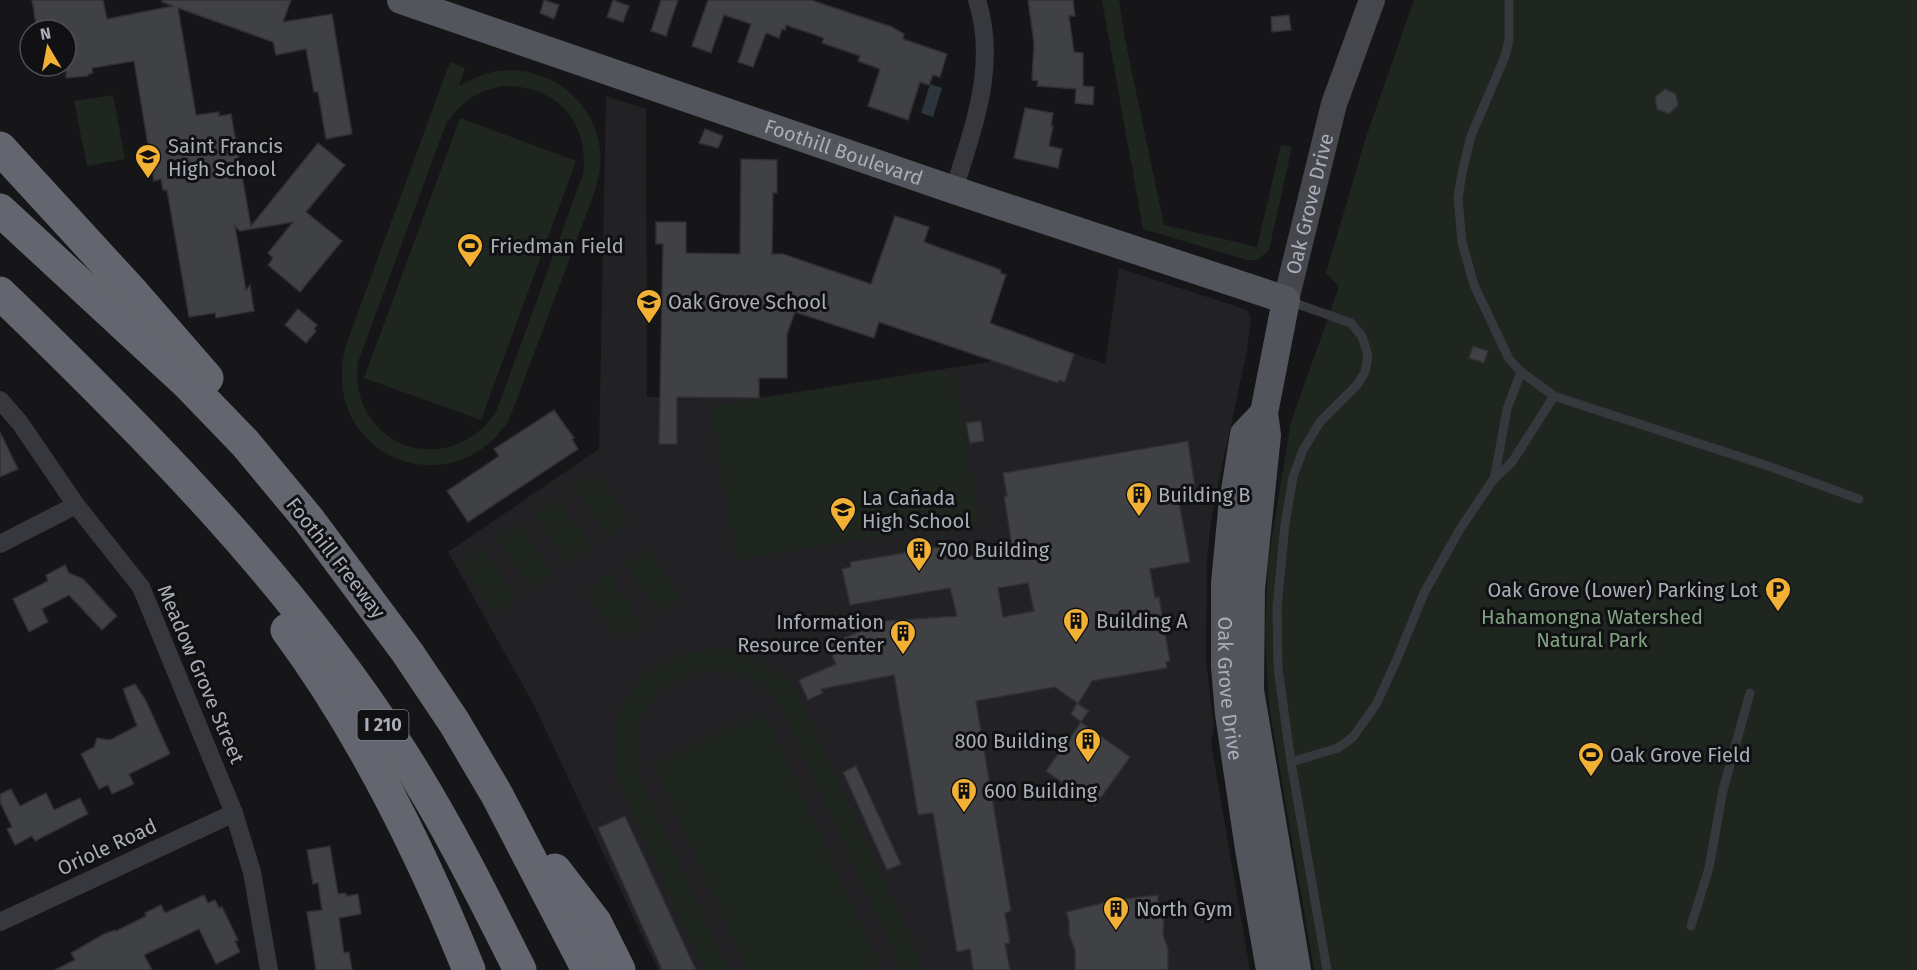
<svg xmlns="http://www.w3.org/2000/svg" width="1917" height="970" font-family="'Fira Sans',sans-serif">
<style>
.built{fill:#222225}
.green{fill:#1e261f;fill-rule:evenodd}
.water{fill:#2c353c}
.building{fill:#404145;stroke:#303034;stroke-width:1.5;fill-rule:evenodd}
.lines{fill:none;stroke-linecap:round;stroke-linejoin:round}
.lane{stroke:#37383d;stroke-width:9}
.street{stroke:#37383d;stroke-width:18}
.secondary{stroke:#45474d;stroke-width:26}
.primary{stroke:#53555c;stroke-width:28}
.highway{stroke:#63666e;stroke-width:33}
.labels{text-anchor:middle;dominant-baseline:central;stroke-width:6;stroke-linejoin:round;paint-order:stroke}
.shield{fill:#111113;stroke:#7b7e86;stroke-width:1.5}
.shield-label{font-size:18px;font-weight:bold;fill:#a8adb8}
.poi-label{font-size:20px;fill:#a8adb8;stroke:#111113;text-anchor:start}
.street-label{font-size:20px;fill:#a8adb8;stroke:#111113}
.park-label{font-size:20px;fill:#7fa381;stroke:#111113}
</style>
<rect width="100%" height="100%" fill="#161618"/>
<path class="built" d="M606 96 646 109 647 397 759 398 994 361 1065 382 1074 354 1105 364 1119 268 1247 310 1251 319 1247 350 1212 514 1207 560 1206 660 1214 727 1211 743 1250 970H658L534 705 448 552 599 449Z"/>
<g class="green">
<path d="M1102 0H1119L1125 39 1164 225 1257 247 1281 145 1292 147 1269 250 1257 260H1247L1143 229Z"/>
<path d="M1414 0H1917V970H1314L1269 706 1265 633 1268 561 1291 422 1339 287 1326 273 1366 137Z"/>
<path d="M450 62 465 68 459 86C472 79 484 73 498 71 547 64 595 100 600 150 602 164 599 177 595 191L509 420C449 512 316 452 346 345ZM502 86C555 84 590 121 583 174L496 412C448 482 348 447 358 362L446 124C460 103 477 91 502 86Z"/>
<path d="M113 95 125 159 87 166 74 101Z"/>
<path d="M460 118 576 161 481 420 364 378Z"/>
<path d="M942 370 955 378 979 521 736 559 710 406Z"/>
<path d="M596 473 629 522 607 537 573 488Z"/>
<path d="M558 498 591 547 568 562 535 513Z"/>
<path d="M520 523 553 573 530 588 497 538Z"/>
<path d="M484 547 517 597 495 612 461 562Z"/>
<path d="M647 549 680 598 657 613 624 564Z"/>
<path d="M609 574 642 624 619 639 586 590Z"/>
<path d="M719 648C753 653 777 667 798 694L910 937 916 952 919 970H898L891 946 780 705C721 628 608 690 641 781L728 970H704L622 790C595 716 640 650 719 648Z"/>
<path d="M765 713 879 964 865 970H747L653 763Z"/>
</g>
<path class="water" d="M930 84 942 88 933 117 921 113Z"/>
<g class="building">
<path d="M32 0H103L107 19 173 6 162 2V0H291L283 22 332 14 352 134 326 139 318 92H314L306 49 276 55 273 42 178 8 196 115 219 112V116L231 114 251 226 318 143 345 165 306 212 342 241 300 292 268 265 273 258 268 253 293 222 240 231 235 226 246 290 250 285 254 311 216 318 215 313 189 317 167 190H163L161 179 154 181 134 61 92 68 93 73 88 74V76L66 78V30H37Z"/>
<path d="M544 0 559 5 554 19 540 13Z"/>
<path d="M613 0 629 6 623 22 607 17Z"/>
<path d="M661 0H678L666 36 651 31Z"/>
<path d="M708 0H811L892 27 904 34 903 39 947 54 940 77 933 75 929 85 920 82 908 120 868 106 880 69 858 61 860 56 822 43 824 38 786 25 785 30 782 29 779 38 766 33 753 67 738 62 751 24 724 15 711 53 692 46Z"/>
<path d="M1028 0H1073L1075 16H1069L1074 52 1083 53V86L1094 87 1093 105 1075 103 1076 89 1037 86 1038 81 1032 80 1034 43Z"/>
<path d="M1289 15 1291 30 1272 32 1271 17Z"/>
<path d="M1665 89 1676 94 1678 105 1669 114 1657 109 1655 97Z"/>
<path d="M1025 108 1053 113 1051 126H1053L1049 146 1062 149 1058 168 1014 158Z"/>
<path d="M705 129 723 136 718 148 699 143Z"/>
<path d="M741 159 777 160V193H773L772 254H783L871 284 895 216 929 227 924 242 1001 270 1000 273 1006 275 990 323 1074 354 1065 382 1059 380 1058 383 879 322 874 338 795 312 787 334V378H759V398L677 397V444H659L663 244H656V222H686V253L740 254Z"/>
<path d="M298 309 317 325 314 329 316 331 306 343 285 325Z"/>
<path d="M1473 346 1488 351 1484 363 1469 358Z"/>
<path d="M554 410 574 438 572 439 578 449 468 522 447 491 499 456 494 449Z"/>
<path d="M981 421 984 441 970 443 966 423Z"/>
<path d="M0 432 18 469 0 477Z"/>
<path d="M1188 441 1196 494 1178 496 1190 562 1150 569 1155 598 1159 597 1170 661 1166 662 1167 668 1092 681 1078 704 1089 711 1081 722 1071 714 1077 703 1055 687 976 701 1011 911 1005 913 1010 943 1005 944 1010 970H973L970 949 957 952 933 813 918 815 894 675 821 689 823 693 808 700 799 680 836 664 827 645 885 621 957 616 950 588 850 605 842 569 851 567 850 562 938 547 956 541 960 558 984 554 985 559 1013 553 1004 496H1007L1003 473ZM1028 583 1034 611 1003 617 998 588Z"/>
<path d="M65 565 69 573 83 579 117 616 102 630 69 595 42 609 48 622 29 632 13 599 48 581 46 575Z"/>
<path d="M135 684 146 701 170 754 129 774 134 784 112 794 108 785 99 789 81 754 94 747 97 738 110 740 137 726 123 689Z"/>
<path d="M1081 722 1130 757 1095 806 1046 771Z"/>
<path d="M856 766 901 864 887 870 843 772Z"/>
<path d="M11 789 20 806 46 793 54 810 80 798 88 814 35 841 32 836 15 845 7 829 12 827 0 802V794Z"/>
<path d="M625 816 696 970H662L598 828Z"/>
<path d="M330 846 338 894 346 893V896L358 894 361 914 339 918 344 953 349 952 352 970H316L307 912 322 910 318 883 313 884 307 850Z"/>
<path d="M204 895 208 903 215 900 219 908 222 907 238 940 235 941 240 952 216 964 199 929 144 955 152 970H55L75 960 71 953 104 934 115 930 116 931 146 916 145 913 161 905 165 913Z"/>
<path d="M1158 895V904L1164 920 1163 935 1168 949V970H1075V950L1069 934V921L1066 912 1115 900Z"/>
</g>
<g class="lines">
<g class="lane">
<path d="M1509 0V41L1504 59 1471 136 1462 173 1458 198 1462 242 1474 285 1509 359 1521 372 1554 396 1774 468 1859 499"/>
<path d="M1289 301 1351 323 1362 336 1368 356 1365 372 1357 385 1320 422 1303 450 1293 477 1285 524 1277 607 1278 668 1291 762 1327 970"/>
<path d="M1494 480 1507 409 1521 372"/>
<path d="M1291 762 1338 748 1353 737 1377 703 1397 659 1424 593 1460 529 1493 480 1512 462 1554 396"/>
<path d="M1691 926 1709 868 1723 790 1750 693"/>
</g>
<g class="street">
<path d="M954 190C973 127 998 66 977 0"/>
<path d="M0 400 20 423 76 505 141 587 234 813 252 872 269 970"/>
<path d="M0 544 76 505"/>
<path d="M0 922 234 813"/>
</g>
<path class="secondary" id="s1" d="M1286 300 1334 104 1372 0"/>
<g class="primary">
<path id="s2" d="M401 0 954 190 1286 300 1264 413 1267 435 1251 588 1250 690 1297 970"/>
<path id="s3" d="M1264 413 1244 434 1232 510 1225 583V667L1229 714 1249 849 1270 970"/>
</g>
<g class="highway">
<path d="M0 148 134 294 207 378"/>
<path d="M0 210 189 385 245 443 309 520 407 652 454 722 497 795 588 970"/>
<path d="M0 293C144 432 289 578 398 747 444 818 482 894 520 970"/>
<path d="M287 630C363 733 421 851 469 970"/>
<path d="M555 870 595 922 619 970"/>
</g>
</g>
<defs>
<symbol id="school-pin" viewBox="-11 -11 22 30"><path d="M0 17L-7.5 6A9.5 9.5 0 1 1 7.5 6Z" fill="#f2b134" stroke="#111113"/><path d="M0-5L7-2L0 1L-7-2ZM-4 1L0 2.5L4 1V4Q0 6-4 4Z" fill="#111"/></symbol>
<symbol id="stadium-pin" viewBox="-11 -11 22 30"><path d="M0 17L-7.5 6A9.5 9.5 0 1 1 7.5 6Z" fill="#f2b134" stroke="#111113"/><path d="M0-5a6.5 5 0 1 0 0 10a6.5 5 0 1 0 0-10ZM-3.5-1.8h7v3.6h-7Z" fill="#111"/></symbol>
<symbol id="building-pin" viewBox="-11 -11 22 30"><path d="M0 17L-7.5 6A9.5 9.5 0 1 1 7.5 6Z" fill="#f2b134" stroke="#111113"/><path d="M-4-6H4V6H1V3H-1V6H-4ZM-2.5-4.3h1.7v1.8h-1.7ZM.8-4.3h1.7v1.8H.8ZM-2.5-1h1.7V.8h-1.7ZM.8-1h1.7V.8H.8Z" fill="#111"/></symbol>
<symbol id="parking-pin" viewBox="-11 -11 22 30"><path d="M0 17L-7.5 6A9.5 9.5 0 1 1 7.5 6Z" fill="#f2b134" stroke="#111113"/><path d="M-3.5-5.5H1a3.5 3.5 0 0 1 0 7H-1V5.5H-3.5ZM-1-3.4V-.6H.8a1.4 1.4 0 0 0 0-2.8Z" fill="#111"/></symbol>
</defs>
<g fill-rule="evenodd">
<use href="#school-pin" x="133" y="142" width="30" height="40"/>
<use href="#stadium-pin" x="455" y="231" width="30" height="40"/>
<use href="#school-pin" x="634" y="287" width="30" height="40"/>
<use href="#building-pin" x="1124" y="480" width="30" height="40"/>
<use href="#school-pin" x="828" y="495" width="30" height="40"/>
<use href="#building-pin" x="904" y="535" width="30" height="40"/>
<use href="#parking-pin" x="1763" y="575" width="30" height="40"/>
<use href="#building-pin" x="1061" y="606" width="30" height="40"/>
<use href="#building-pin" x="888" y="618" width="30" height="40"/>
<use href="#building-pin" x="1073" y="726" width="30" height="40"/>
<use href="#stadium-pin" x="1576" y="740" width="30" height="40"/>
<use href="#building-pin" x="949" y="776" width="30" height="40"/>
<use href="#building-pin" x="1101" y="894" width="30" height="40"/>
</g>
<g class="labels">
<rect class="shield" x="357.5" y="710" width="51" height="30" rx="4.5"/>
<g class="shield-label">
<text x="383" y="725">I 210</text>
</g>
<g class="poi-label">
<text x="168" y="146">Saint Francis<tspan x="168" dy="23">High School</tspan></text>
<text x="490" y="246">Friedman Field</text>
<text x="668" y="302">Oak Grove School</text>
<text x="1158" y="495">Building B</text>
<text x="862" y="498">La Cañada<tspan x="862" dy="23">High School</tspan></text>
<text x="938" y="550">700 Building</text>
<text x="1758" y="590" text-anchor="end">Oak Grove (Lower) Parking Lot</text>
<text x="1096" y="621">Building A</text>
<text x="884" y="622" text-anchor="end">Information<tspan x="884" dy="23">Resource Center</tspan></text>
<text x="1068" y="741" text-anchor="end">800 Building</text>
<text x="1610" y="755">Oak Grove Field</text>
<text x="984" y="791">600 Building</text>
<text x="1136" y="909">North Gym</text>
</g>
<g class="street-label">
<text stroke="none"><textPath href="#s2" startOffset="468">Foothill Boulevard</textPath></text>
<text stroke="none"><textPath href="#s1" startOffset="99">Oak Grove Drive</textPath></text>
<text transform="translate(336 558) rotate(52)">Foothill Freeway</text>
<text transform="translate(201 674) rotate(67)">Meadow Grove Street</text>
<text stroke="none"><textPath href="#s3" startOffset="285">Oak Grove Drive</textPath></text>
<text transform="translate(107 847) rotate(-25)">Oriole Road</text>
</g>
<g class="park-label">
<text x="1592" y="617">Hahamongna Watershed<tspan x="1592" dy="23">Natural Park</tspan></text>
</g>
</g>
<g transform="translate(48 48) rotate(350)"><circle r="28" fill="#111113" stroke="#4d4f55" stroke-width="1.5"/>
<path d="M0-4.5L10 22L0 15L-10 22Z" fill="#f2b134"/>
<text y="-9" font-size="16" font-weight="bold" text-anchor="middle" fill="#a8adb8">N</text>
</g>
</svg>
